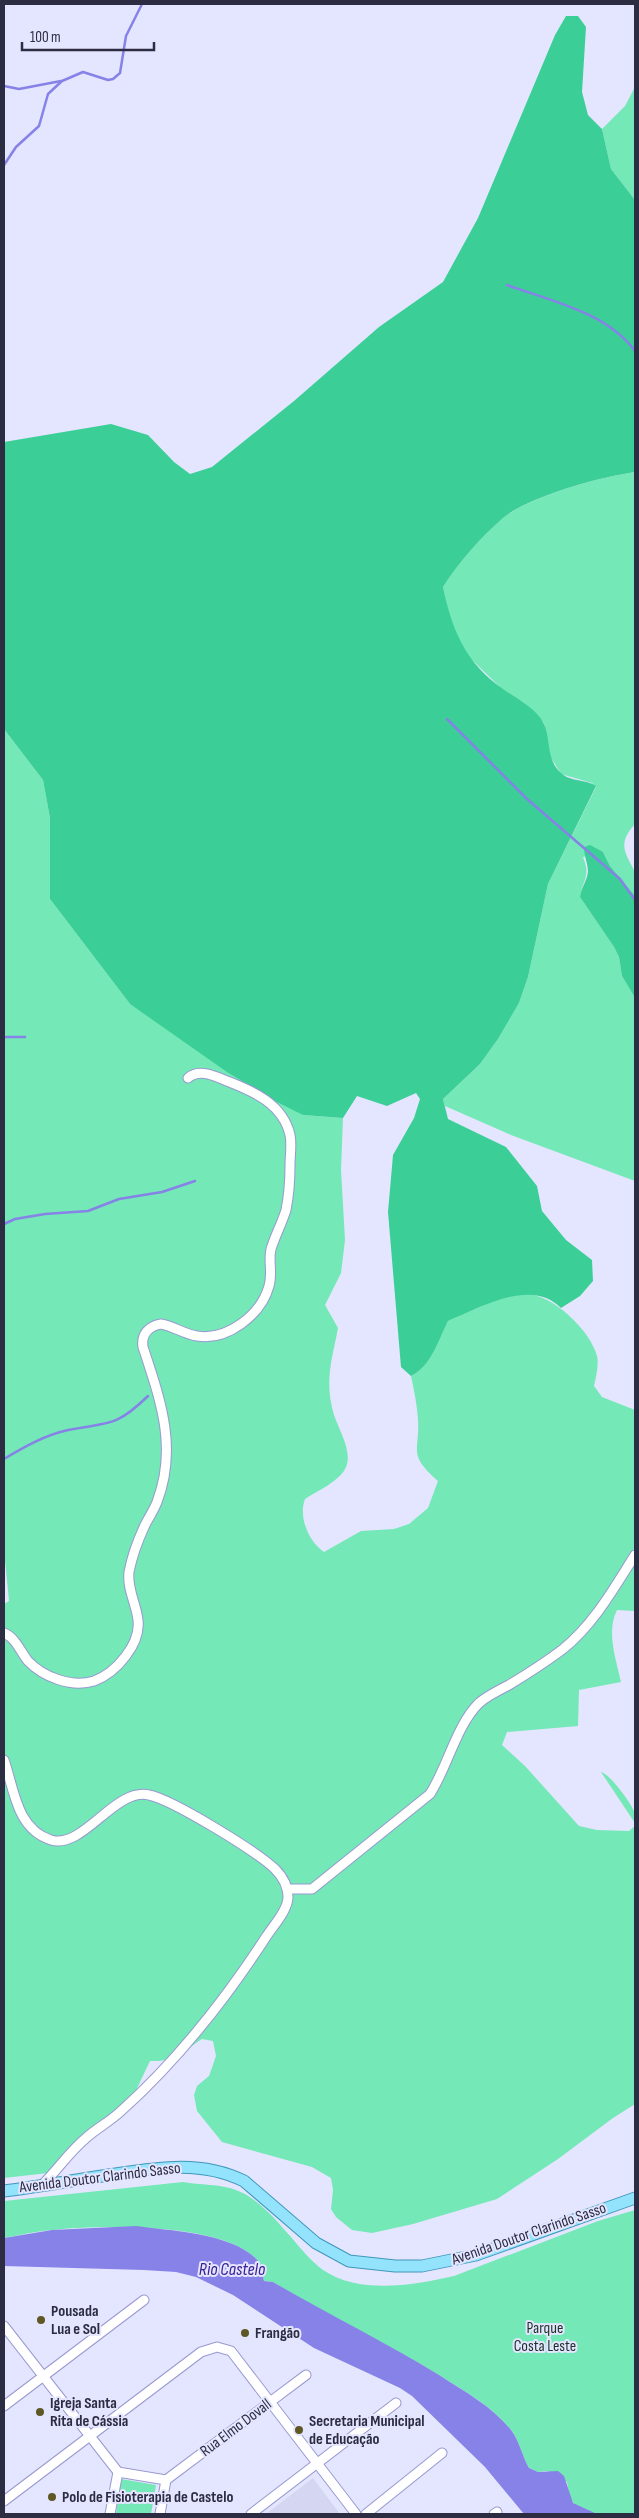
<svg xmlns="http://www.w3.org/2000/svg" width="639" height="2518" font-family="'Sofia Sans Condensed',sans-serif">
<style>
.built{fill:#d5d6f1}
.green{fill:#74e8b6}
.forest{fill:#3bcf97}
.water{fill:#8682e7}
.lines{fill:none;stroke-linecap:round;stroke-linejoin:round}
.stream{stroke:#8682e7;stroke-width:2.5}
.minor-casing{stroke:#9899d1;stroke-width:11}
.major-casing{stroke:#4197ba;stroke-width:13}
.minor{stroke:#fff;stroke-width:9}
.major{stroke:#94e3fc;stroke-width:11}
.poi-dot{fill:#5d5824;stroke:#e4e5fe;stroke-width:2}
.labels{text-anchor:middle;dominant-baseline:central;stroke-width:4;stroke-linejoin:round;paint-order:stroke}
.street-label{font-size:16px;fill:#2c2c43;stroke:#e4e5fe}
.poi-label{font-size:16px;font-weight:bold;fill:#2c2c43;stroke:#e4e5fe;text-anchor:start}
.park-label{font-size:16px;fill:#1a3126;stroke:#e4e5fe}
.water-label{font-size:18px;font-style:italic;fill:#3a2095;stroke:#e4e5fe}
</style>
<rect width="100%" height="100%" fill="#e4e5fe"/>
<path class="built" d="M313 2478 340 2514H266Z"/>
<g class="green">
<path d="M635 87V200L611 169 602 129 625 106Z"/>
<path d="M635 472V824C617 844 625 852 635 872 637 877 635 889 635 896L610 866 603 852 583 857C591 877 583 878 580 897L614 947 619 957 622 976 635 998V1181L511 1135 445 1106 443 1099 480 1064 498 1039 519 1003 528 977 548 884 596 787 592 783 561 774 550 756 544 723 524 703 501 688 465 653 449 619 443 587C459 562 480 538 503 518 531 496 600 477 635 472Z"/>
<path d="M4 729 43 780 50 818V899L130 1004 303 1115 343 1118 341 1170 345 1240 341 1273 325 1305 338 1328C332 1360 324 1381 334 1415 339 1430 354 1454 345 1469 338 1482 317 1491 305 1499 298 1517 309 1542 324 1552L361 1531 394 1529 409 1524 428 1508 438 1481C407 1453 420 1453 418 1419 417 1405 414 1390 411 1376 431 1367 439 1339 448 1321 472 1311 499 1296 524 1294 551 1292 591 1331 597 1356 599 1365 596 1377 594 1386L602 1397 635 1410V1611L617 1610C606 1632 616 1659 621 1682L579 1690 578 1726 507 1732 502 1745 525 1766 579 1826 597 1830 629 1831 635 1826V2104L613 2118 558 2159 497 2199 413 2224 372 2233 352 2230 336 2217 331 2209 333 2190 331 2178 312 2167 222 2142 197 2111 194 2095 197 2086 209 2076 216 2056 213 2041 202 2039C182 2052 175 2062 150 2061L129 2105 48 2173 4 2178V1604L9 1601 4 1550Z"/>
<path d="M601 1772C610 1774 630 1802 634 1811 636 1815 635 1819 635 1823Z"/>
<path d="M183 2182C199 2185 221 2184 236 2190 258 2198 276 2220 291 2237 301 2249 311 2261 323 2270 360 2295 414 2285 454 2276L598 2221 635 2210V2513C621 2517 581 2516 572 2501 569 2496 568 2488 567 2482L547 2471 538 2472 529 2468C522 2456 520 2442 511 2430 494 2408 466 2392 442 2377 387 2343 328 2316 273 2282L264 2281C262 2276 265 2270 262 2266 234 2221 100 2225 53 2230 37 2231 20 2235 4 2238V2201Z"/>
<path d="M121 2479 156 2485 151 2514H116Z"/>
</g>
<g class="forest">
<path d="M566 16H578L586 27 582 92 588 115 602 129 611 169 635 200V472C600 477 530 496 503 518 480 538 459 562 443 587 452 631 466 663 503 689 516 698 537 709 544 724 551 740 546 760 561 773 570 782 586 779 596 786L548 884 528 977 519 1003 498 1039 480 1064 443 1099 448 1119 506 1147 537 1186 542 1211 566 1240 592 1260 593 1281 580 1296 561 1308C531 1277 480 1308 448 1321 439 1339 431 1367 411 1376L401 1367 388 1212 393 1155 414 1118 420 1099 416 1093 387 1106 357 1096 343 1118 303 1115 275 1101 227 1072 130 1004 50 899V818L43 780 4 729V442L111 424 148 435 174 462 190 474 212 467 294 401 379 327 443 282 478 218 555 35Z"/>
<path d="M590 845 603 852 610 866 635 896V998L622 976 619 957 614 947 580 897C581 888 587 881 588 872 588 864 584 856 584 847Z"/>
</g>
<path class="water" d="M136 2226C171 2231 241 2233 262 2266 265 2271 262 2276 264 2281L273 2282C328 2314 385 2342 439 2375 464 2391 493 2407 511 2430 520 2442 522 2456 529 2468L538 2472 558 2471 564 2476 573 2503 597 2514H524L485 2467 412 2396 400 2388 314 2348 233 2295 196 2277 176 2272 144 2270 4 2266V2238L52 2230Z"/>
<g class="lines">
<g class="stream">
<path d="M4 86 19 89 61 81"/>
<path d="M4 165 16 147 39 126 48 94 62 81 83 72 108 80 113 79 120 73 126 36 142 4"/>
<path d="M507 285C551 301 606 312 635 351"/>
<path d="M447 719 527 799 620 879 635 900"/>
<path d="M4 1037H25"/>
<path d="M4 1224 15 1219 45 1214 88 1211 119 1199 162 1192 195 1181"/>
<path d="M4 1459C24 1447 45 1435 68 1430 109 1422 115 1428 148 1396"/>
</g>
<defs>
<g id="minor">
<path d="M4 1633C16 1638 20 1651 28 1661 43 1677 72 1688 94 1681 116 1673 141 1644 138 1620 136 1603 127 1589 129 1572 132 1556 138 1540 145 1525 149 1517 154 1510 157 1502 178 1447 160 1399 143 1347 141 1334 149 1326 161 1324 173 1326 184 1334 197 1336 227 1341 261 1315 269 1286 273 1272 268 1260 271 1249 275 1236 282 1223 286 1210 289 1195 290 1180 290 1165 290 1155 292 1144 290 1135 283 1104 253 1091 227 1081 215 1076 199 1068 188 1078"/>
<path d="M4 1760C14 1788 16 1829 51 1840 83 1850 115 1787 149 1795 173 1800 256 1851 275 1869 283 1877 288 1886 288 1897 288 1910 273 1926 266 1937 225 2000 176 2062 120 2112 109 2122 96 2129 86 2138 69 2152 57 2171 41 2186"/>
<path d="M287 1889H312L430 1794C448 1766 456 1726 479 1703 487 1696 499 1690 509 1685 527 1674 546 1662 563 1649 594 1624 614 1588 635 1555"/>
<path d="M4 2326 118 2472"/>
<path d="M4 2406 144 2300"/>
<path d="M166 2480 306 2375"/>
<path d="M4 2501 201 2352 217 2347 231 2351 356 2514"/>
<path d="M110 2514 118 2472 166 2480 160 2514"/>
<path d="M251 2514 396 2403"/>
<path d="M366 2514 442 2453"/>
<path d="M494 2514 497 2512"/>
</g>
<path id="major" d="M4 2191C37 2187 69 2181 102 2176 150 2169 198 2158 244 2181L316 2243 349 2261 395 2266H422L476 2255 635 2198"/>
</defs>
<use href="#minor" class="minor-casing"/>
<use href="#major" class="major-casing"/>
<use href="#minor" class="minor"/>
<use href="#major" class="major"/>
</g>
<g class="poi-dot">
<circle cx="41" cy="2320" r="5"/>
<circle cx="245" cy="2333" r="5"/>
<circle cx="40" cy="2412" r="5"/>
<circle cx="299" cy="2430" r="5"/>
<circle cx="52" cy="2497" r="5"/>
</g>
<g class="labels">
<g class="street-label">
<text transform="translate(100 2178) rotate(-7)">Avenida Doutor Clarindo Sasso</text>
<text transform="translate(529 2234) rotate(-19)">Avenida Doutor Clarindo Sasso</text>
<text transform="translate(236 2428) rotate(-37)">Rua Elmo Dovall</text>
</g>
<g class="poi-label">
<text x="51" y="2311">Pousada<tspan x="51" dy="18">Lua e Sol</tspan></text>
<text x="255" y="2333">Frangão</text>
<text x="50" y="2403">Igreja Santa<tspan x="50" dy="18">Rita de Cássia</tspan></text>
<text x="309" y="2421">Secretaria Municipal<tspan x="309" dy="18">de Educação</tspan></text>
<text x="62" y="2497">Polo de Fisioterapia de Castelo</text>
</g>
<g class="park-label">
<text x="545" y="2328">Parque<tspan x="545" dy="18">Costa Leste</tspan></text>
</g>
<g class="water-label">
<text x="232" y="2269">Rio Castelo</text>
</g>
</g>
<rect width="639" height="2518" fill="none" stroke="#2c2c43" stroke-width="10"/>
<path d="M22 42v8h132v-8" fill="none" stroke="#2c2c43" stroke-width="2.5"/>
<text x="30" y="42" font-size="15" fill="#2c2c43" stroke="#e4e5fe" stroke-width="4" paint-order="stroke">100 m</text>
</svg>
